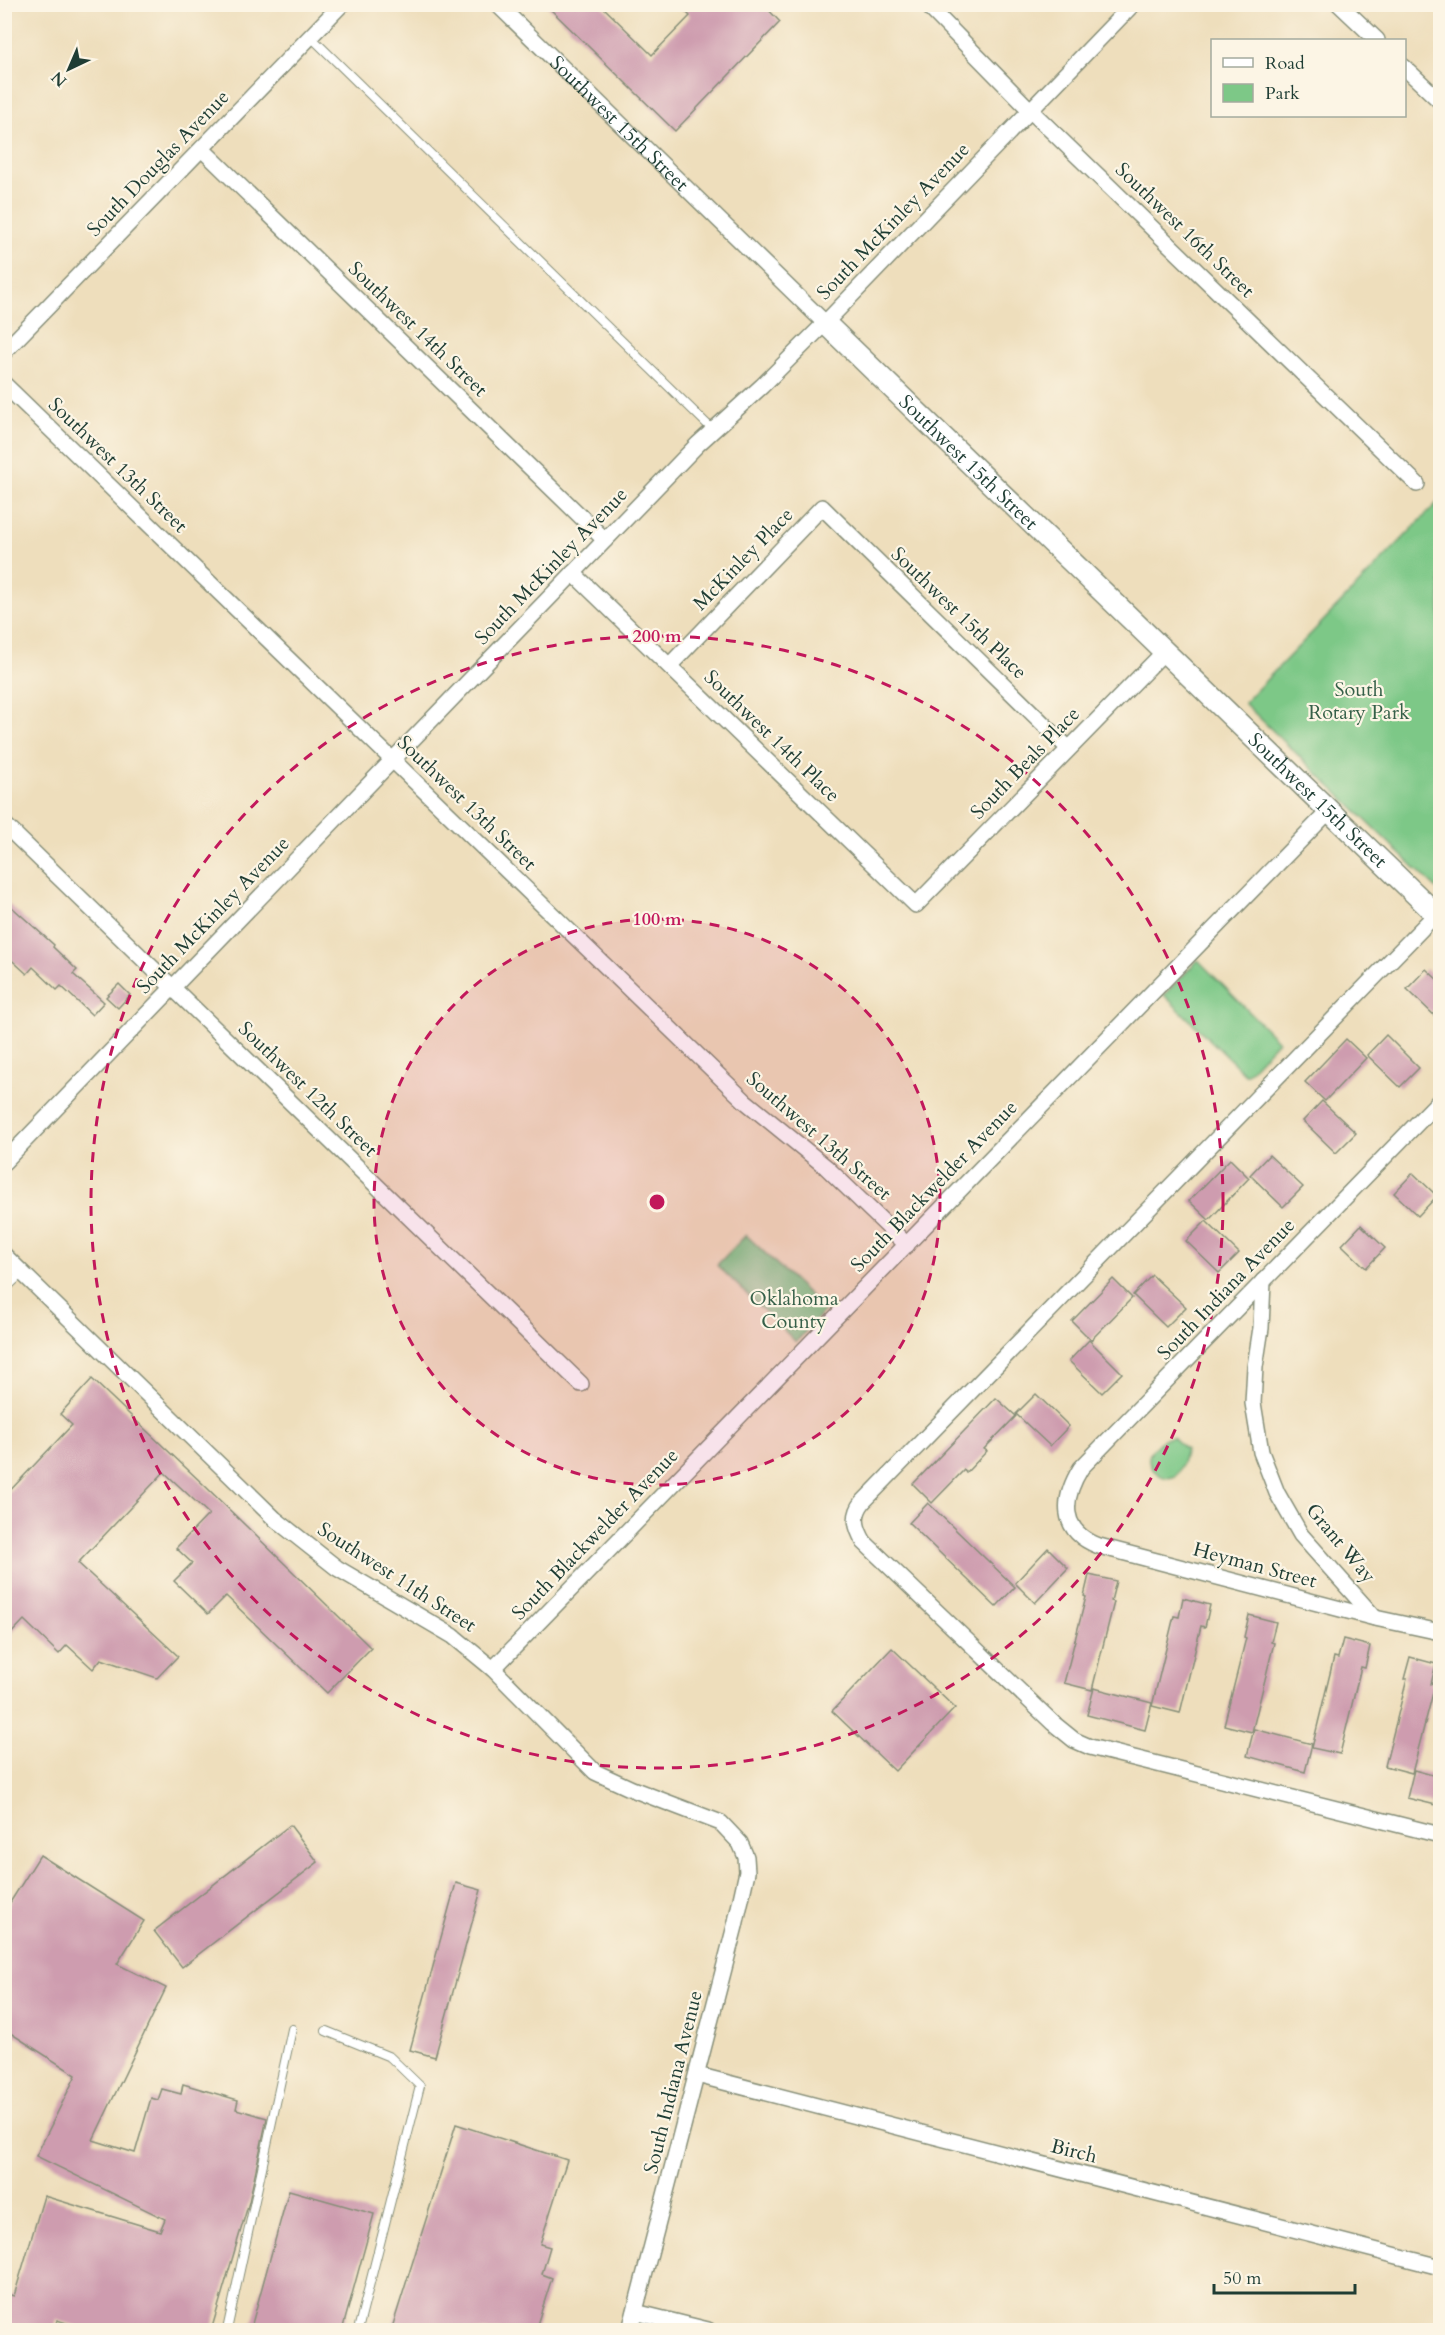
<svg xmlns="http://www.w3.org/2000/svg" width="1445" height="2335" font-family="Cardo,serif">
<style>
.green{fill:#7dc887;stroke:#4e825e;stroke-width:1.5}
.building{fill:#ce9caf}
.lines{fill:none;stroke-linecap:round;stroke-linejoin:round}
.lane-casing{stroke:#868e78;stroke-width:10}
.street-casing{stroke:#868e78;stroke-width:18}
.secondary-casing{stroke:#868e78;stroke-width:24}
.lane{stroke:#fff;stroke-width:8}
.street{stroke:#fff;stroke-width:15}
.secondary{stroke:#fff;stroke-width:21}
.ring{fill:none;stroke:#c2185b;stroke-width:3;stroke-dasharray:10 8}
.labels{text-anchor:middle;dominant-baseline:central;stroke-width:4.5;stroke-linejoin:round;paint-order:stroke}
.street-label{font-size:20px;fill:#1f3d34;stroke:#fcf5e5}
.park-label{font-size:20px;fill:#366049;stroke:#fcf5e5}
.centre{fill:#c2185b;stroke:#fcf5e5;stroke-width:3}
.ring-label{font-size:18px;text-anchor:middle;font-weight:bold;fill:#c2185b;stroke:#fcf5e5;stroke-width:4.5;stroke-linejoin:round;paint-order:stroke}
</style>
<rect width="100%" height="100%" fill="#fcf5e5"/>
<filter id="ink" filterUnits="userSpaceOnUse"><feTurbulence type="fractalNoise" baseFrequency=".0167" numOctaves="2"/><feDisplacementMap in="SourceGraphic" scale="12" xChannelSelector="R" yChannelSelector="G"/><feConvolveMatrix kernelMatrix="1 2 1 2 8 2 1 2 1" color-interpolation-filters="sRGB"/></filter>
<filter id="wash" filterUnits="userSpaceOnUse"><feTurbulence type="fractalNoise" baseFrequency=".008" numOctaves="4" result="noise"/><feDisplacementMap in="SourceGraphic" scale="24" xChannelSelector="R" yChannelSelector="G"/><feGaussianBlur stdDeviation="1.35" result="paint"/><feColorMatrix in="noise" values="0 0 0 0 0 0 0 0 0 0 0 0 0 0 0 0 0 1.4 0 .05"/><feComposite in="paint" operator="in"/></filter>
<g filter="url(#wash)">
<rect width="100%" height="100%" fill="#eedebc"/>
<g class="green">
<path d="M1440 500V892L1244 703Z"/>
<path d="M1198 960 1278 1041 1246 1075 1164 995Z"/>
<path d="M746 1235 825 1310 796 1342 717 1265Z"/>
<path d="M1173 1437 1186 1450C1183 1457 1181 1473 1175 1476 1164 1482 1147 1469 1149 1457 1150 1450 1158 1444 1163 1439Z"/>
</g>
<g id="blocks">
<g class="building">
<path d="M545 4H600L652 55 690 16 678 4H763L780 22 675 131Z"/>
<path d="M4 900 54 945 53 947 77 970 73 974 104 1002 92 1015 61 986 57 990 33 967 27 974 4 953Z"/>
<path d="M1426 969 1440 982V1021L1407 989Z"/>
<path d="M119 984 130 995 118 1008 106 997Z"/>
<path d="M1386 1035 1419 1068 1400 1087 1367 1055Z"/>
<path d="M1346 1039 1366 1058 1325 1101 1305 1082Z"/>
<path d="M1322 1101 1356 1133 1336 1153 1303 1121Z"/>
<path d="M1269 1155 1303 1187 1283 1207 1250 1175Z"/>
<path d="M1230 1159 1249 1178 1209 1220 1189 1201Z"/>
<path d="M1413 1173 1437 1196 1418 1216 1394 1193Z"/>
<path d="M1206 1221 1239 1253 1219 1273 1186 1241Z"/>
<path d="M1361 1225 1385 1248 1366 1268 1342 1245Z"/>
<path d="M1152 1275 1186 1307 1166 1327 1133 1295Z"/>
<path d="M1113 1279 1132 1298 1091 1340 1072 1321Z"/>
<path d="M1089 1340 1122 1373 1102 1393 1069 1361Z"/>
<path d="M92 1379 203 1484 371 1648 327 1693 226 1596 208 1614 174 1581 192 1563 176 1548 209 1514 164 1472 78 1563 178 1656 157 1678 101 1659 93 1669 67 1645 59 1654 24 1620 4 1641V1497L72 1425 60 1414Z"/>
<path d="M1036 1394 1069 1426 1050 1446 1016 1414Z"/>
<path d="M996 1398 1016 1416 984 1449 987 1451 966 1473 964 1470 932 1503 913 1484Z"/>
<path d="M928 1503 1015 1587 996 1607 909 1523Z"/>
<path d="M1048 1548 1068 1568 1035 1603 1015 1583Z"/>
<path d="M1089 1575 1116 1581 1111 1601 1114 1602 1092 1690 1064 1683 1086 1597 1084 1596Z"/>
<path d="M1183 1598 1210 1605 1205 1627 1201 1626 1180 1713 1152 1706 1174 1616 1179 1617Z"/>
<path d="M1249 1615 1276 1622 1271 1642 1274 1643 1252 1732 1224 1725 1246 1638 1244 1637Z"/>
<path d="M1343 1639 1370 1646 1365 1668 1361 1667 1340 1754 1312 1748 1334 1657 1338 1658Z"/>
<path d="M892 1648 955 1708 895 1771 832 1711Z"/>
<path d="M1410 1657 1436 1664 1431 1684 1435 1685 1412 1773 1385 1766 1407 1679H1404Z"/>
<path d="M1094 1688 1152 1703 1145 1730 1087 1715Z"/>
<path d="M1254 1729 1312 1744 1305 1772 1247 1756Z"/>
<path d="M1414 1770 1440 1777V1806L1407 1798Z"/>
<path d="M290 1825 318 1862 182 1967 154 1931Z"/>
<path d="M40 1855 144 1921 117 1964 166 1988 93 2140 135 2153 151 2098 158 2100 162 2089 181 2094 183 2084 238 2100 236 2109 267 2118 249 2202 211 2331H91L57 2320 54 2331H4V2293L14 2296 44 2196 160 2231 165 2219 36 2156 76 2075 4 2029V1912Z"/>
<path d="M456 1883 481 1890 435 2057 410 2050Z"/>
<path d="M456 2124 567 2160 540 2244 550 2247 542 2274 552 2278 535 2331H391Z"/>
<path d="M289 2190 374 2214 342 2331H250Z"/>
</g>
</g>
</g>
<g filter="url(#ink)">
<use href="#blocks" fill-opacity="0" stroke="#868e78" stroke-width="1.5"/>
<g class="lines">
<defs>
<g id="lane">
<path d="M311 37 713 430"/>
<path d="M4 1290 22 1273"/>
<path d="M326 2031 390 2057 420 2086 358 2330"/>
<path d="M227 2330 292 2029"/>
</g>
<g id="street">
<path id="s1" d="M497 4 825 323"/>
<path d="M926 4 1030 110 1417 484"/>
<path d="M1339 4 1377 40"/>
<path d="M1404 67 1440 101"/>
<path d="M202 149 605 540"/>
<path d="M4 352 342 4"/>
<path d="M4 384 745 1101 826 1167 907 1245"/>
<path d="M573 573 916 905 1165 651"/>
<path d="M670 665 822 507 1068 748"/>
<path d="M4 824 581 1384"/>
<path d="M1436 914 863 1502C852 1516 856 1528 864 1542L1053 1723 1074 1740 1090 1747 1440 1835"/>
<path d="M1440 1100 1081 1468C1062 1499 1059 1531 1099 1546L1375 1618 1440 1632"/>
<path d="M4 1162 698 444 762 386 825 323 1133 4"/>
<path d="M4 1255 275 1519 337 1568 453 1636 493 1669 595 1772 632 1789 721 1823 740 1843 746 1857 747 1872 735 1926 630 2330"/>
<path d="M1263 1281 1261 1328 1255 1367 1253 1403 1261 1452 1277 1493 1301 1535 1375 1618"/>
<path d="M493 1669 1330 810"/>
<path d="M697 2075 1440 2267"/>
<path d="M635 2312 708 2330"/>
</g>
<g id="secondary">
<path id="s2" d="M825 323 1440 918"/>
</g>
</defs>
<use href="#lane" class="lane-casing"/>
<use href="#street" class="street-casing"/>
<use href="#secondary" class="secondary-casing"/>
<use href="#lane" class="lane"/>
<use href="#street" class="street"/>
<use href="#secondary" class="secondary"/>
</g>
</g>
<circle cx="657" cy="1202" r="283" fill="#c2185b" fill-opacity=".12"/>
<g class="ring">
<circle cx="657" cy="1202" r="283"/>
<circle cx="657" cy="1202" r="566"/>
</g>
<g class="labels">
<g class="street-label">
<text stroke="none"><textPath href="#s1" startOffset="171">Southwest 15th Street</textPath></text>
<text transform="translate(158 163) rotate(-46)">South Douglas Avenue</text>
<text transform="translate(893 221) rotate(-46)">South McKinley Avenue</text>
<text transform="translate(1185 230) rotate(44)">Southwest 16th Street</text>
<text transform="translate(418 329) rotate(44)">Southwest 14th Street</text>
<text stroke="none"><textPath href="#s2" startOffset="200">Southwest 15th Street</textPath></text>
<text transform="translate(118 465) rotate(44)">Southwest 13th Street</text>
<text transform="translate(743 559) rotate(-46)">McKinley Place</text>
<text transform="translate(551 566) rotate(-46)">South McKinley Avenue</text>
<text transform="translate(959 613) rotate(44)">Southwest 15th Place</text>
<text transform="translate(772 736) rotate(44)">Southwest 14th Place</text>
<text transform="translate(1025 763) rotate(-46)">South Beals Place</text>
<text stroke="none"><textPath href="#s2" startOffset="686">Southwest 15th Street</textPath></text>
<text transform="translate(467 803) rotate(44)">Southwest 13th Street</text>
<text transform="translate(213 915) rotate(-46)">South McKinley Avenue</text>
<text transform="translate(308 1089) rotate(44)">Southwest 12th Street</text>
<text transform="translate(819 1136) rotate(41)">Southwest 13th Street</text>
<text transform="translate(934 1186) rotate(-46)">South Blackwelder Avenue</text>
<text transform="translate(1226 1289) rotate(-46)">South Indiana Avenue</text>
<text transform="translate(595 1534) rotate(-46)">South Blackwelder Avenue</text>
<text transform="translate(1341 1543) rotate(50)">Grant Way</text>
<text transform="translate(1255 1565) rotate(15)">Heyman Street</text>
<text transform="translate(397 1577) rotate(33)">Southwest 11th Street</text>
<text transform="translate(673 2082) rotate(-76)">South Indiana Avenue</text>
<text transform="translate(1074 2151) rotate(14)">Birch</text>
</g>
<g class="park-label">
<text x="1359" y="689">South<tspan x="1359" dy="23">Rotary Park</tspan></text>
<text x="794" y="1298">Oklahoma<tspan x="794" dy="23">County</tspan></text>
</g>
</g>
<circle cx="657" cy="1202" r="9" class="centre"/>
<g class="ring-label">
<text x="657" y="642">200 m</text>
<text x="657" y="925">100 m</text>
</g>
<rect width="1445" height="2335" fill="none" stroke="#fcf5e5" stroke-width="24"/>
<rect x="1211" y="39" width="195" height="78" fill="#fcf5e5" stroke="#a4ab9e" stroke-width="1.5"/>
<rect x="1223" y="58" width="30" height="9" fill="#ffffff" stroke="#a4ab9e" stroke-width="1.5"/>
<text x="1265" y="69" font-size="18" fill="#1f3d34">Road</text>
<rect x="1223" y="84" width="30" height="18" fill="#7dc887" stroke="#a4ab9e" stroke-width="1.5"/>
<text x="1265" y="99" font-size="18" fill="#1f3d34">Park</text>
<g transform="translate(69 69) rotate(224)" stroke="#fcf5e5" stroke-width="4.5" paint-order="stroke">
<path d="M0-4.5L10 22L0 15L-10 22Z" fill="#1f3d34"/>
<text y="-9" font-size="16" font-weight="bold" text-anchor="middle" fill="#1f3d34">N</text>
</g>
<path d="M1214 2284v9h141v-9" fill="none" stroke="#1f3d34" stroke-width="3"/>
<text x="1223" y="2284" font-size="18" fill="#1f3d34" stroke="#fcf5e5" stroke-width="4.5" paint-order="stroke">50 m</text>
</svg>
